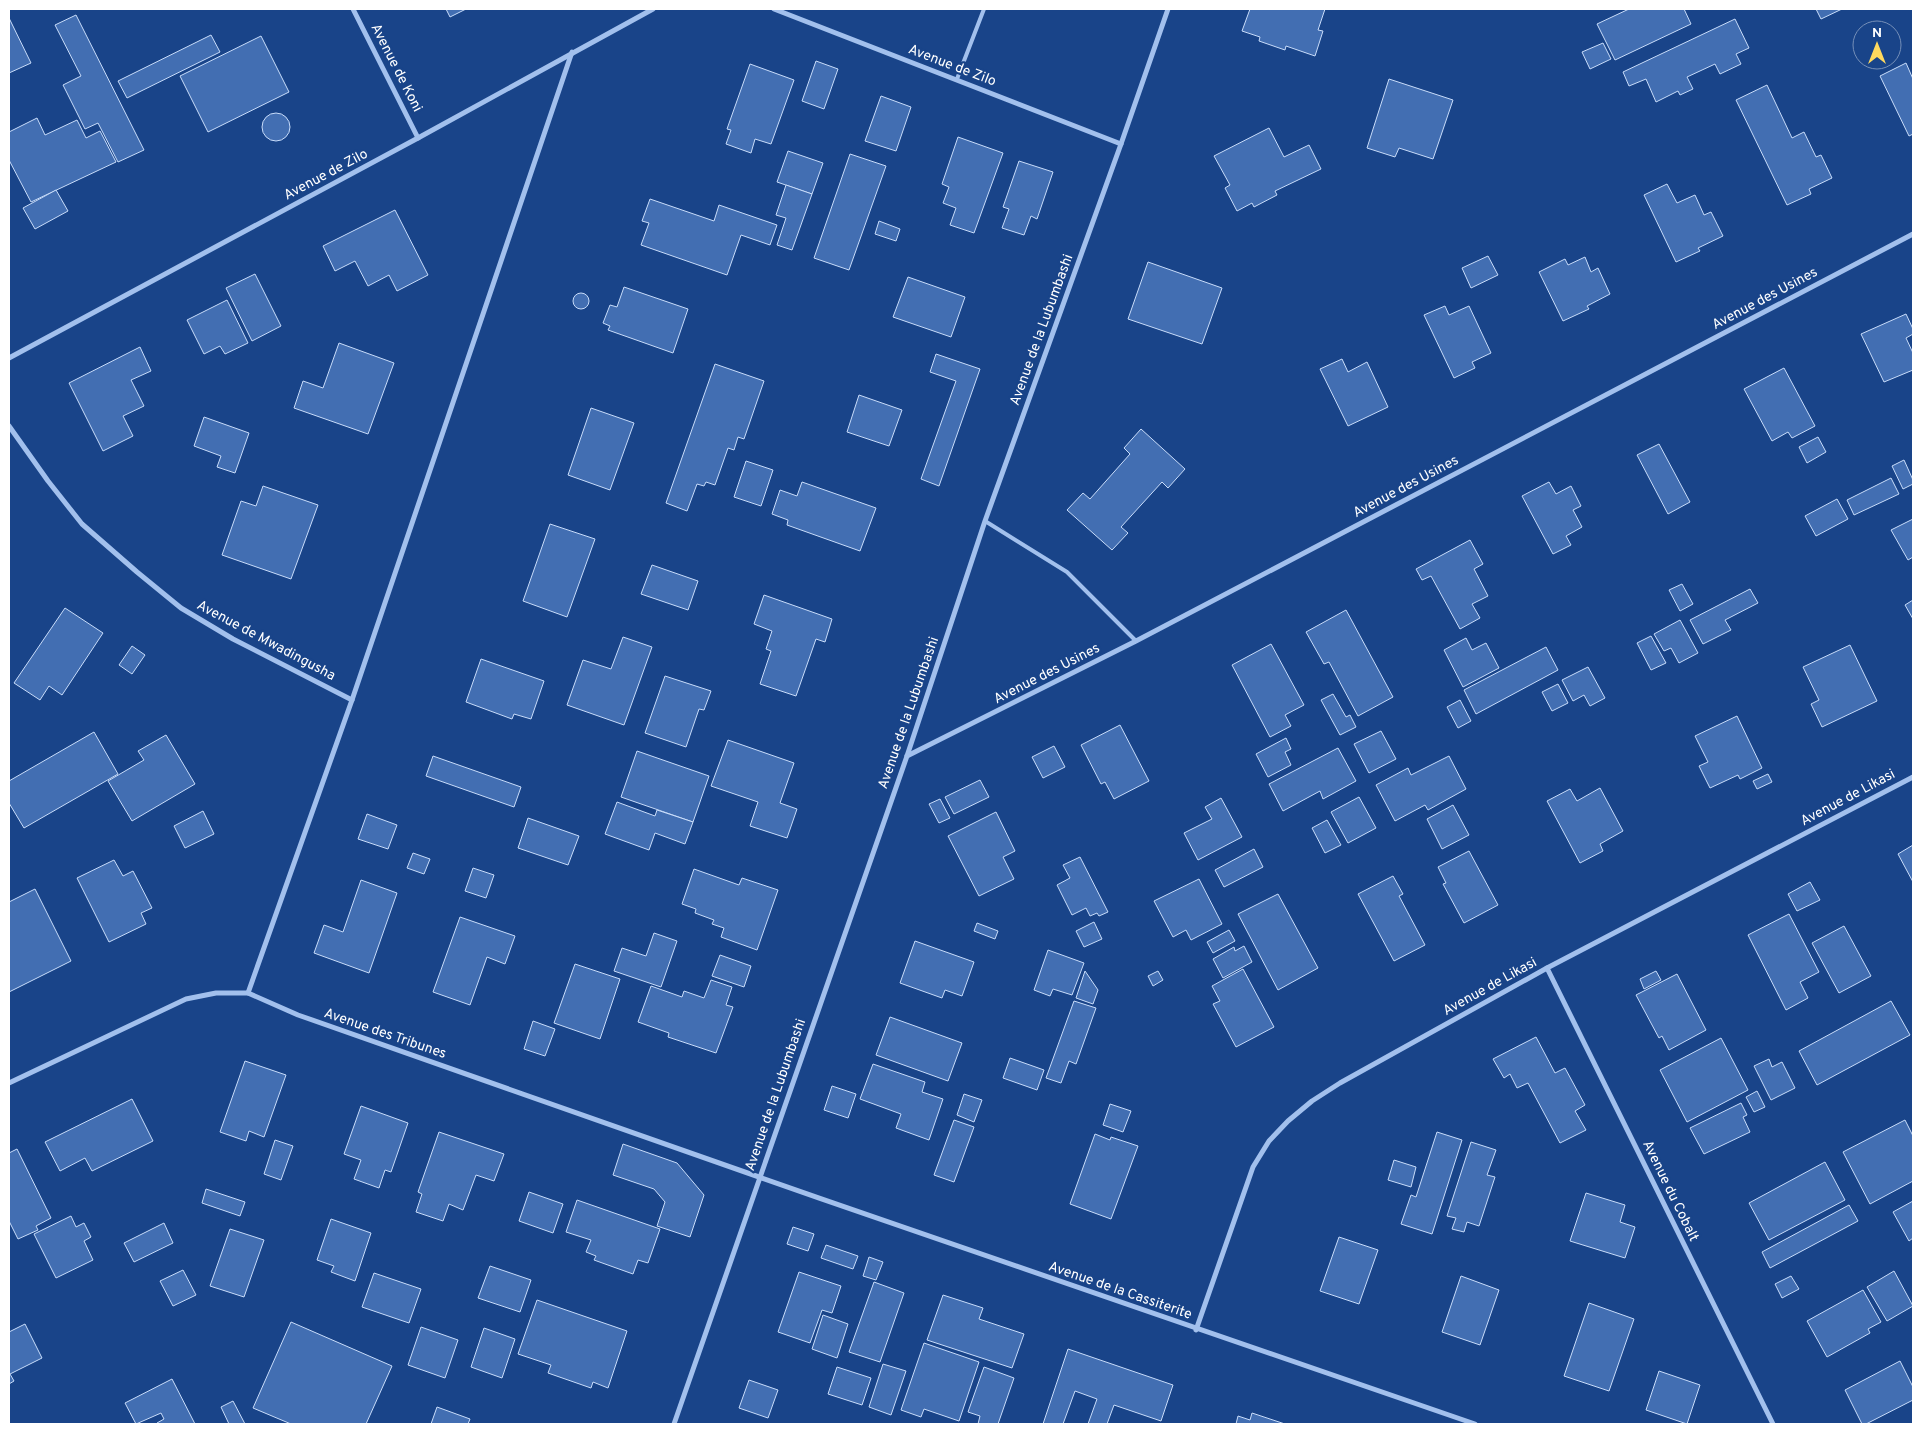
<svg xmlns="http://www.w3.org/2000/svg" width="1922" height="1433" font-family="Overpass,sans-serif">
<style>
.building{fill:#426eb2;stroke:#c8dcfa}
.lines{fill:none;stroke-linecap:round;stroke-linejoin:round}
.lane{stroke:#a2c0ed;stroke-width:4}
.street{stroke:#a2c0ed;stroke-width:5}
.labels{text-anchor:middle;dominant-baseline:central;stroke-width:4.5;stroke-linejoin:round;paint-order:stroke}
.street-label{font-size:14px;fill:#fff;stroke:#194489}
</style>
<rect width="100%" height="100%" fill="#194489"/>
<g class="building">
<path d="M446 9H466L450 17Z"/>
<path d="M1250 9H1325L1318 30 1323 31 1315 56 1286 46 1285 50 1259 41 1260 37 1242 31Z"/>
<path d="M1629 9H1684L1691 24 1615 60 1597 24Z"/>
<path d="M1816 9H1842L1821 19Z"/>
<path d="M76 15 144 150 118 162 98 123 85 129 63 85 81 76 55 25Z"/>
<path d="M9 18 31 63 9 73Z"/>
<path d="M1735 19 1749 48 1736 54 1741 64 1720 74 1715 64 1687 77 1693 89 1680 95 1678 91 1656 102 1646 79 1629 86 1623 72Z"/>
<path d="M211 35 220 52 127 98 118 81Z"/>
<path d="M261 36 289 92 208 132 180 76Z"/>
<path d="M1603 43 1611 59 1590 69 1582 52Z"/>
<path d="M816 61 838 69 824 109 802 101Z"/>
<path d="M1906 63 1913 79V134L1909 136 1880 76Z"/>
<path d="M750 64 794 80 771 144 755 139 751 153 726 144 731 130 727 129Z"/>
<path d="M1389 79 1453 100 1433 159 1399 148 1395 157 1367 148Z"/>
<path d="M1767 85 1792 138 1804 132 1816 157 1821 155 1832 178 1809 189 1811 194 1787 205 1736 100Z"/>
<path d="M881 96 911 107 896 151 865 141Z"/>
<circle cx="276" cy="127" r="14"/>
<path d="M37 118 45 135 77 120 86 138 100 131 116 162 31 202 9 160V132Z"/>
<path d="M1269 128 1284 157 1309 145 1321 169 1275 191 1277 195 1254 207 1252 203 1237 211 1225 188 1230 185 1214 156Z"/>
<path d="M958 137 1003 153 974 233 950 225 956 208 943 203 949 187 942 184Z"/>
<path d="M788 151 823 163 812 194 777 182Z"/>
<path d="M850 154 886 166 849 270 814 258Z"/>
<path d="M1019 161 1053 172 1037 219 1031 216 1024 235 1002 228 1009 209 1003 207Z"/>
<path d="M1667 184 1677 203 1695 195 1704 215 1711 212 1723 236 1698 248 1700 251 1676 262 1644 195Z"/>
<path d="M786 185 812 194 792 250 777 245 786 218 776 215Z"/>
<path d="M56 190 68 211 35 229 23 208Z"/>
<path d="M650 199 714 221 719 205 777 225 770 245 741 235 727 275 641 245 649 223 642 221Z"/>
<path d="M395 210 428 275 397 291 389 275 368 286 355 261 335 271 323 246Z"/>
<path d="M879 221 900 229 896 241 875 234Z"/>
<path d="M1488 256 1498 275 1471 288 1462 268Z"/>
<path d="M1585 257 1591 272 1598 268 1610 294 1587 306 1589 309 1563 321 1539 272 1565 259 1568 265Z"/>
<path d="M1148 262 1222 288 1202 344 1128 319Z"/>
<path d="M255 274 281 326 252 341 226 288Z"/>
<path d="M908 277 965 297 951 337 893 317Z"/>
<path d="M624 287 688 309 673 353 608 330 610 326 603 323 610 305 617 307Z"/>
<circle cx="581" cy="301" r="8"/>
<path d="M227 300 248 343 225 354 220 346 204 354 187 320Z"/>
<path d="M1445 306 1449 315 1469 306 1491 353 1472 362 1475 368 1454 378 1424 315Z"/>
<path d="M1906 314 1913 329V334L1906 338 1913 353V370L1884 382 1861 334Z"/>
<path d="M339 343 394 363 368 434 294 408 303 381 323 388Z"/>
<path d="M140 347 151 371 131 380 144 406 123 416 133 436 103 451 69 383Z"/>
<path d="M936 354 980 369 939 486 921 479 956 381 930 372Z"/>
<path d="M1342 359 1348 372 1367 362 1388 407 1348 426 1320 369Z"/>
<path d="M715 364 764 381 744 439 738 437 734 450 728 448 715 485 706 482 704 486 697 484 687 511 666 503Z"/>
<path d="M1784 368 1815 426 1792 438 1788 432 1772 441 1744 389Z"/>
<path d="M859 395 902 410 889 446 847 432Z"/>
<path d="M591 408 634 423 610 490 568 475Z"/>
<path d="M204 417 249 433 235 473 217 467 221 456 194 446Z"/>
<path d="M1141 429 1185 469 1168 488 1162 482 1121 527 1128 533 1112 550 1067 510 1083 493 1090 499 1130 454 1124 448Z"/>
<path d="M1818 437 1826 452 1807 463 1799 447Z"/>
<path d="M1659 444 1690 502 1668 514 1637 455Z"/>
<path d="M1904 460 1913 480V484L1903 489 1892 466Z"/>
<path d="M746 461 773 470 761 506 734 497Z"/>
<path d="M1891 478 1899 494 1854 515 1847 500Z"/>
<path d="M802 482 876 508 860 551 787 525 788 520 772 514 780 490 797 496Z"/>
<path d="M1549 482 1556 494 1571 486 1581 506 1573 510 1582 527 1566 536 1571 545 1553 554 1522 496Z"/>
<path d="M263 486 318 505 291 579 222 555 241 501 256 506Z"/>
<path d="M1837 499 1848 519 1816 536 1805 516Z"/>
<path d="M1913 519V557L1908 560 1891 530Z"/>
<path d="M550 524 595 539 567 617 523 601Z"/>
<path d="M1470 540 1483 564 1474 569 1488 596 1472 604 1480 618 1460 629 1431 576 1422 580 1416 569Z"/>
<path d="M652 565 698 581 688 610 641 594Z"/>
<path d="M1682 584 1693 604 1680 611 1669 590Z"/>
<path d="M1750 589 1758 603 1725 620 1731 630 1703 644 1690 620Z"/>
<path d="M764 595 832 619 825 642 816 639 796 696 760 684 771 651 766 649 772 631 754 624Z"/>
<path d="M1913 600V619L1905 605Z"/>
<path d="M65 608 103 633 62 695 49 686 40 700 14 683Z"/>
<path d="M1346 610 1393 697 1358 716 1329 662 1324 664 1306 632Z"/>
<path d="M1680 620 1698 653 1679 663 1671 648 1664 651 1654 634Z"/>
<path d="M1651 636 1666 663 1651 670 1637 643Z"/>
<path d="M623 637 652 647 624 725 567 705 583 660 611 669Z"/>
<path d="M1466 638 1472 650 1486 643 1499 668 1463 687 1444 650Z"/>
<path d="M1271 644 1304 705 1285 715 1291 726 1270 737 1232 665Z"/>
<path d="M1850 645 1877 701 1822 727 1811 704 1819 700 1803 667Z"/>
<path d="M132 646 145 655 132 674 119 665Z"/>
<path d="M1546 647 1558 670 1476 714 1464 690Z"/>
<path d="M481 659 544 681 531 719 514 714 512 719 466 702Z"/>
<path d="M1588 667 1605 698 1590 706 1584 695 1573 701 1562 680Z"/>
<path d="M665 676 711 691 704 710 699 709 686 747 645 733Z"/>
<path d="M1558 684 1568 703 1552 711 1542 692Z"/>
<path d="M1333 694 1346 717 1350 715 1356 727 1340 735 1321 700Z"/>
<path d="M1460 700 1471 721 1458 728 1447 707Z"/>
<path d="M1737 716 1762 768 1740 779 1738 775 1710 788 1699 766 1708 762 1695 736Z"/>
<path d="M1120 725 1149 781 1114 799 1105 782 1101 784 1081 745Z"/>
<path d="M1381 731 1396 759 1369 773 1354 744Z"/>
<path d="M94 732 118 774 24 828 9 803V781Z"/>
<path d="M166 735 195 784 132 821 108 781 144 760 138 751Z"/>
<path d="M1286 738 1291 749 1285 752 1291 765 1268 777 1256 754Z"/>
<path d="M728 740 794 763 780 803 797 809 787 838 750 826 758 802 711 786Z"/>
<path d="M1054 746 1065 767 1043 778 1032 757Z"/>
<path d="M1338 748 1356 781 1323 799 1320 791 1283 811 1269 784Z"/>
<path d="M637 751 709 776 693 822 621 797Z"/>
<path d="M433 756 521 787 514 807 426 776Z"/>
<path d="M1449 756 1466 789 1428 810 1425 805 1395 821 1376 785 1408 768 1411 775Z"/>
<path d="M1768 774 1772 782 1757 789 1753 781Z"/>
<path d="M980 780 989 797 954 814 945 797Z"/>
<path d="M1600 788 1623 831 1600 844 1603 851 1580 863 1547 801 1570 789 1577 801Z"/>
<path d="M1359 797 1376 828 1348 843 1331 812Z"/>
<path d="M1221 798 1242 837 1198 860 1184 833 1212 819 1205 807Z"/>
<path d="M940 799 950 818 939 823 929 804Z"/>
<path d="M617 802 655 816 657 810 693 822 685 844 655 833 649 850 605 834Z"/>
<path d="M1453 805 1469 835 1442 849 1427 819Z"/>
<path d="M203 811 214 834 185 848 174 826Z"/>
<path d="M996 812 1015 851 1003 857 1014 879 979 896 948 836Z"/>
<path d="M367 814 397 825 388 849 358 839Z"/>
<path d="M528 818 579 836 568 865 518 848Z"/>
<path d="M1327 820 1341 845 1325 853 1312 828Z"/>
<path d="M1913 845V882L1898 854Z"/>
<path d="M1254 849 1263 867 1224 887 1215 870Z"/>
<path d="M1469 851 1498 905 1464 923 1443 884 1446 883 1438 867Z"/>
<path d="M413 853 430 859 424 874 407 868Z"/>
<path d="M1080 857 1108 912 1099 916 1097 913 1090 916 1086 908 1072 915 1057 885 1070 878 1063 865Z"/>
<path d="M114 860 123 876 133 871 152 908 141 913 146 924 109 942 77 878Z"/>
<path d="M473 868 494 875 486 898 465 891Z"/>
<path d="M694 869 739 885 742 878 778 890 757 950 721 937 724 928 712 924 714 920 695 913 696 909 682 904Z"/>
<path d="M1393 876 1403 894 1399 896 1425 945 1394 961 1358 894Z"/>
<path d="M1199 879 1222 924 1191 940 1186 930 1173 937 1154 901Z"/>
<path d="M361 880 397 893 369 973 314 953 324 925 343 932Z"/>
<path d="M1810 882 1820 900 1797 911 1788 894Z"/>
<path d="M35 889 71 961 9 992V902Z"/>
<path d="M1278 894 1318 968 1278 990 1238 914Z"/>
<path d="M1789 914 1819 972 1800 982 1808 998 1786 1010 1748 935Z"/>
<path d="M460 917 515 936 505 964 487 957 470 1005 433 992Z"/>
<path d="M1094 922 1102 939 1084 947 1076 931Z"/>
<path d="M977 923 998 931 995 939 974 931Z"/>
<path d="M1844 926 1871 976 1839 993 1812 943Z"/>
<path d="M1229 930 1235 941 1213 953 1207 942Z"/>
<path d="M654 933 677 941 661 987 614 971 622 948 646 956Z"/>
<path d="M915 941 974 962 962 996 945 990 942 998 900 983Z"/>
<path d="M1244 946 1252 962 1223 978 1213 959 1234 947 1235 951Z"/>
<path d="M1048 950 1084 963 1072 995 1053 989 1050 996 1034 990Z"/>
<path d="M720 955 751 966 744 987 712 976Z"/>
<path d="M575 964 620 979 600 1039 554 1023Z"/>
<path d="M1243 969 1274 1027 1236 1047 1213 1004 1220 1001 1212 986Z"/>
<path d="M1085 971 1098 990 1093 1004 1076 998Z"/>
<path d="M1158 971 1163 980 1153 986 1148 976Z"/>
<path d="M1656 971 1661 980 1644 989 1640 979Z"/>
<path d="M1677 974 1706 1030 1669 1050 1662 1036 1659 1038 1636 995Z"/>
<path d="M711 980 732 987 726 1005 733 1007 716 1053 668 1037 669 1033 638 1022 651 986 682 997 684 991 704 998Z"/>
<path d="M1074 1001 1096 1008 1076 1064 1069 1061 1061 1083 1046 1078Z"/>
<path d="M1891 1001 1910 1035 1817 1085 1799 1051Z"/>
<path d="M890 1017 962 1043 948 1081 876 1055Z"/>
<path d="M533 1021 555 1029 545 1056 524 1049Z"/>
<path d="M1536 1037 1555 1073 1565 1068 1585 1105 1575 1111 1586 1130 1560 1143 1528 1083 1517 1088 1510 1074 1504 1078 1493 1059Z"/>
<path d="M1721 1038 1748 1090 1687 1122 1660 1070Z"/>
<path d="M1010 1058 1044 1070 1037 1090 1003 1078Z"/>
<path d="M1769 1059 1772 1067 1782 1062 1795 1088 1771 1100 1754 1066Z"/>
<path d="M245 1061 286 1075 264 1137 249 1131 246 1141 220 1132Z"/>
<path d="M873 1064 925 1082 922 1092 943 1099 929 1140 896 1128 901 1114 860 1099Z"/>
<path d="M832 1086 856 1094 848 1118 824 1110Z"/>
<path d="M1757 1091 1765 1107 1754 1112 1746 1097Z"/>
<path d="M964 1094 982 1100 974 1122 957 1115Z"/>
<path d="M132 1099 153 1141 92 1171 85 1158 60 1171 45 1142Z"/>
<path d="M1741 1103 1747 1115 1743 1117 1750 1132 1704 1154 1690 1128Z"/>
<path d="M1110 1104 1131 1111 1123 1132 1103 1125Z"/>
<path d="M361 1106 408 1123 391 1172 385 1170 379 1188 354 1179 361 1160 344 1154Z"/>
<path d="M954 1120 974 1127 954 1182 934 1175Z"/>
<path d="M1905 1120 1913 1136V1181L1870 1204 1843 1152Z"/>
<path d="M439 1132 504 1154 494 1181 476 1175 463 1210 449 1204 443 1221 416 1212 422 1194 418 1192Z"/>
<path d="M1437 1132 1462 1140 1432 1234 1401 1224 1411 1195 1416 1197Z"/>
<path d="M1095 1134 1110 1140 1111 1137 1138 1146 1111 1219 1070 1204Z"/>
<path d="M275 1140 293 1146 281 1180 264 1174Z"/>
<path d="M1471 1142 1496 1150 1487 1175 1495 1177 1479 1226 1467 1222 1464 1232 1452 1229 1456 1218 1447 1216Z"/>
<path d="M623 1144 677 1163 704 1195 690 1237 657 1226 665 1202 654 1189 613 1175Z"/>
<path d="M17 1149 51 1218 36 1226 38 1230 18 1239 9 1221V1153Z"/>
<path d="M1394 1160 1416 1167 1411 1187 1388 1180Z"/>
<path d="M1825 1162 1845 1200 1769 1240 1749 1203Z"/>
<path d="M206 1189 245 1202 240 1216 202 1203Z"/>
<path d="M529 1192 563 1204 553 1233 519 1221Z"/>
<path d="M1586 1193 1625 1205 1620 1222 1635 1227 1625 1258 1570 1241Z"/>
<path d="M577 1200 660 1229 648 1263 638 1260 633 1274 594 1260 596 1256 586 1252 591 1240 566 1232Z"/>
<path d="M1913 1201V1238L1909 1241 1893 1212Z"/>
<path d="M1849 1205 1858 1221 1770 1268 1762 1252Z"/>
<path d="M71 1216 76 1227 84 1223 91 1237 84 1241 93 1260 56 1278 34 1234Z"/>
<path d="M331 1219 371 1233 355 1281 331 1272 334 1266 317 1260Z"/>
<path d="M164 1223 173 1243 134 1262 124 1243Z"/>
<path d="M793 1227 814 1234 808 1251 787 1244Z"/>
<path d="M230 1229 264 1240 244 1297 210 1286Z"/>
<path d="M1339 1237 1378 1250 1359 1304 1320 1291Z"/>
<path d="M826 1245 858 1256 853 1269 821 1258Z"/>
<path d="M869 1257 883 1262 876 1280 863 1276Z"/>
<path d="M490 1266 531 1280 520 1312 478 1298Z"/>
<path d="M183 1270 196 1295 173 1306 160 1281Z"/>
<path d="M1894 1271 1913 1306 1887 1321 1867 1287Z"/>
<path d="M799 1272 841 1286 832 1313 822 1310 810 1343 778 1332Z"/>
<path d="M374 1273 421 1289 409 1323 362 1307Z"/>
<path d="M1461 1276 1499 1290 1480 1345 1442 1332Z"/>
<path d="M1791 1276 1799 1289 1782 1298 1775 1284Z"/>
<path d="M874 1282 904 1293 880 1362 849 1352Z"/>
<path d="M1863 1290 1881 1322 1868 1329 1870 1333 1827 1357 1807 1321Z"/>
<path d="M943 1295 983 1308 979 1319 1024 1334 1012 1368 927 1340Z"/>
<path d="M537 1300 627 1331 608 1388 593 1382 591 1388 548 1373 551 1365 518 1354Z"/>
<path d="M1589 1303 1634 1319 1609 1391 1564 1376Z"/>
<path d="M823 1315 848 1324 837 1358 812 1349Z"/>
<path d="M291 1322 392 1366 366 1424H291L253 1408Z"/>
<path d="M25 1324 42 1358 10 1374 14 1381 9 1384V1332Z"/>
<path d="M421 1327 458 1340 445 1378 408 1365Z"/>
<path d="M484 1328 515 1339 502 1378 471 1367Z"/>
<path d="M924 1343 979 1362 959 1421 924 1409 921 1417 901 1410Z"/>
<path d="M1068 1349 1173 1385 1161 1421 1114 1405 1107 1424H1088L1097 1399 1075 1391 1063 1424H1043Z"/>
<path d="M1900 1361 1913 1387V1400L1866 1424H1862L1845 1390Z"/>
<path d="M883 1364 906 1371 891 1415 869 1407Z"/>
<path d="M837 1367 871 1378 862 1405 828 1394Z"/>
<path d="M984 1367 1014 1378 998 1424H978L980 1416 968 1412Z"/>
<path d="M1659 1371 1700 1385 1687 1424 1646 1410Z"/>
<path d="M172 1379 195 1424H158L157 1423 164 1419 161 1413 136 1424 125 1403Z"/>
<path d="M749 1380 778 1390 768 1418 739 1408Z"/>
<path d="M233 1401 245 1424H229L221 1407Z"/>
<path d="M437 1407 470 1419 468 1424H431Z"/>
<path d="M1252 1413 1285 1424H1236L1238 1416 1250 1420Z"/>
</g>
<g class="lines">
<g class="lane">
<path d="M957 79 984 9"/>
<path d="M985 521 1067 572 1136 641"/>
</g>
<g class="street">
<path d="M353 9 418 138"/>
<path d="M774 9 1121 144"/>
<path d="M9 358 418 138 653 9"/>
<path d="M9 426 48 481 82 524 137 572 181 608 233 639 352 700"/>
<path d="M907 756 1136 641 1913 234"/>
<path d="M1547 968 1773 1424"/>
<path d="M248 993 352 700 572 52"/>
<path d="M9 1083 186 999 216 993H248L298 1015C690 1153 1081 1291 1475 1424"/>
<path d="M1196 1330 1253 1167 1269 1141 1288 1121 1312 1101 1340 1083 1547 968 1913 777"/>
<path d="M674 1424 907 756 985 521 1121 144 1168 9"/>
</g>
</g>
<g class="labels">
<g class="street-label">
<text transform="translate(952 66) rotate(21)">Avenue de Zilo</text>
<text transform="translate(396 68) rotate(63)">Avenue de Koni</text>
<text transform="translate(326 175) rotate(-28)">Avenue de Zilo</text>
<text transform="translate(1765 299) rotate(-28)">Avenue des Usines</text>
<text transform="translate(1042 330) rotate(-70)">Avenue de la Lubumbashi</text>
<text transform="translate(1406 487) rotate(-28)">Avenue des Usines</text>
<text transform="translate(266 641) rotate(28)">Avenue de Mwadingusha</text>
<text transform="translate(1047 674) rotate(-27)">Avenue des Usines</text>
<text transform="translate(909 713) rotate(-71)">Avenue de la Lubumbashi</text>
<text transform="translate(1848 798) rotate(-28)">Avenue de Likasi</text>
<text transform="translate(1490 987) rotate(-29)">Avenue de Likasi</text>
<text transform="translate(385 1034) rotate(19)">Avenue des Tribunes</text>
<text transform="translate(776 1095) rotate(-71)">Avenue de la Lubumbashi</text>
<text transform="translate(1670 1191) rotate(64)">Avenue du Cobalt</text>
<text transform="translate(1120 1291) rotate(19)">Avenue de la Cassiterite</text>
</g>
</g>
<rect width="1922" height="1433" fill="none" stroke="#ffffff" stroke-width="20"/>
<g transform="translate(1877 45)"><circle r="24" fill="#194489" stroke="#758fb8"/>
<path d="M0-4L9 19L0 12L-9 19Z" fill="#ffd95e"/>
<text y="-8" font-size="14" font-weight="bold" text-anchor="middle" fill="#ffffff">N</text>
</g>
</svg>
